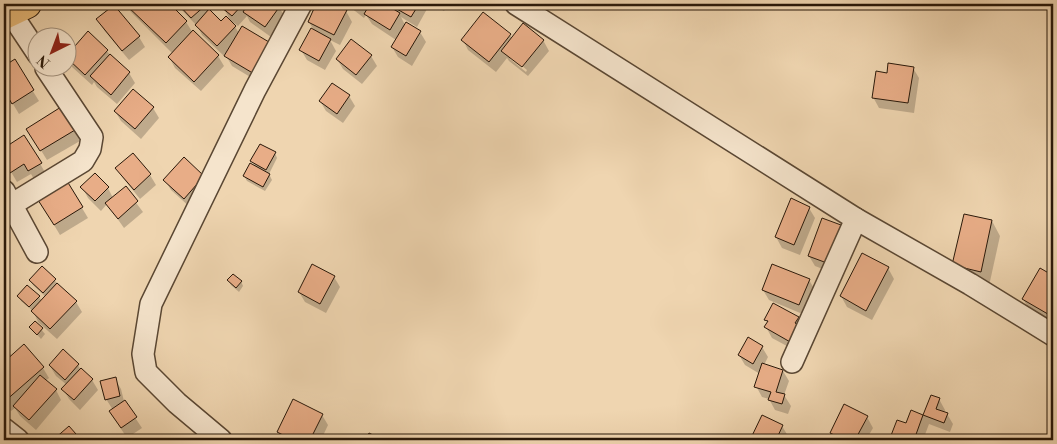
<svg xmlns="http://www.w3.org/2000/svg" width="1057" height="444" font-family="'Libre Bodoni',serif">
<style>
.shadow{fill:#0003;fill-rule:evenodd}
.building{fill:#e8ad87;stroke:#291809}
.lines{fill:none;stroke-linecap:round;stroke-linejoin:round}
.minor-casing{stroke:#5a4733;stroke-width:24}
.primary-casing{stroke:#291809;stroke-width:30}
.minor{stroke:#f5e4cc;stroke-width:21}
.primary{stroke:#e8ba78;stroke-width:28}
</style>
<rect width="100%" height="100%" fill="#efd5b0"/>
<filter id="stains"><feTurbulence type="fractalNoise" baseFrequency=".004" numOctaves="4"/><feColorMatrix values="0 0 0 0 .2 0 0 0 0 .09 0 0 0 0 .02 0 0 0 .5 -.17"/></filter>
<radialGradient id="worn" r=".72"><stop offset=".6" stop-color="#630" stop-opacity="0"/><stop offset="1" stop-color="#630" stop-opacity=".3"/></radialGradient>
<g class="shadow">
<path d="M126 4H168L186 22 193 33 218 56 224 66 201 91 175 68 169 57 173 54 131 12Z"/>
<path d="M176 4H208L212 14 221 22 226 17 235 27 239 33 262 84 232 66 225 54 224 56 202 35 198 27Z"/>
<path d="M225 4H275L279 7 285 17 271 37 250 22 247 16 238 26 230 20 223 7Z"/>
<path d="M318 4H331L346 11 352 22 340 45 330 40 336 51 325 70 307 60 301 50 315 32 309 22Z"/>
<path d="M346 4H424L427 9 417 27 401 17 405 25 420 32 426 42 412 66 398 57 392 47 396 40 372 24 366 15 364 18Z"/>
<path d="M432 4H448L444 11Z"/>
<path d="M114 7 139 37 145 47 129 60 104 30 98 20Z"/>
<path d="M483 14 510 35 512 39 543 40 549 51 528 76 509 61 507 58 496 72 468 50 463 40ZM510 56 527 70 526 72 510 59Z"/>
<path d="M88 33 129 73 135 83 117 104 97 87 94 82 92 85 72 67 68 59V56Z"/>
<path d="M371 56 377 66 362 84 343 69 337 59Z"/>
<path d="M14 61 39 101 19 114 4 89V68Z"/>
<path d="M913 68 919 78 914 113 879 108 873 97 888 74Z"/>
<path d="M349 96 355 106 343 123 326 111 320 101Z"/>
<path d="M153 108 159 118 141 139 121 121 115 111Z"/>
<path d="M61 109 80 141 47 160 34 139Z"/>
<path d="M4 115 9 124 4 128Z"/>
<path d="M24 136 46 174 35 181 31 174 17 182 4 160V149Z"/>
<path d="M275 153 277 158 269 174 272 180 265 191 247 181 244 176 256 167 252 161Z"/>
<path d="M133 154 150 175 156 185 140 199 123 178 117 168Z"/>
<path d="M203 177 191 208 171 190 165 180Z"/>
<path d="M82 187 108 188 113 198 125 188 143 212 124 228 107 204 101 211 88 198Z"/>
<path d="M82 208 88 218 60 235 45 210Z"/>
<path d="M809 208 815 218 800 255 782 248 776 237Z"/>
<path d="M992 221 1000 236 989 286 953 265Z"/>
<path d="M840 226 846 236 833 273 815 266 809 256Z"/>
<path d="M42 268 76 302 82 312 57 339 38 322 33 311 21 301 19 296 39 297 42 301 46 297 33 285 30 280Z"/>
<path d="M888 268 894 279 872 320 847 307 841 296Z"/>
<path d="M1053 275V326L1032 314 1023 299Z"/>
<path d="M334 277 340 287 326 313 305 302 299 292Z"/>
<path d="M809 280 815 290 805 315 769 300 763 290Z"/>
<path d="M229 281H241L243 286 239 292 231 285Z"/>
<path d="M798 318 804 328 798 352 772 338 766 327 768 323 766 320Z"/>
<path d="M35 322 45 334 41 339 30 327Z"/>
<path d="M4 344 12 357 43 368 49 378 45 381 56 390 61 400 36 430 20 416 15 408 11 411 4 403Z"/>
<path d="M762 347 768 357 764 365 783 371 789 381 784 395 791 406 788 414 775 410 769 399 762 397 756 386 760 374 745 365 739 355Z"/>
<path d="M78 365 81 370 92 380 98 390 80 410 69 399 63 389 67 385 56 376 50 366Z"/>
<path d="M115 379 121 389 124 401 142 428 127 438 110 412 113 410 106 399Z"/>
<path d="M931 397 939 399 945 410 944 413 947 414 953 424 950 432 929 424 923 440H893L892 438 907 425 911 412 924 416Z"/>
<path d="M294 401 322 415 328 425 321 440H283L278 432Z"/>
<path d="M763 417 782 426 788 436 787 440H752Z"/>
<path d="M867 417 873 428 866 440H836L831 433Z"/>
<path d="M69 428 78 440H55Z"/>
</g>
<g class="building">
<path d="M125 4H170L187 21 166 43Z"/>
<path d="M178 4H207L191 18Z"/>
<path d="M224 4H243L232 16 221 7Z"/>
<path d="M248 4H277L280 6 265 27 243 12Z"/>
<path d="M316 4H334L347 10 334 35 308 22Z"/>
<path d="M370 4H385L400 13 390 30 364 14Z"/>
<path d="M388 4H419L411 17Z"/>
<path d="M114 5 140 36 122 51 96 19Z"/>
<path d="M209 9 221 21 226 16 236 26 217 46 195 25Z"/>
<path d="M483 12 511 34 489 62 461 40Z"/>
<path d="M406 22 421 31 406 56 391 47Z"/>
<path d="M523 23 544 40 522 67 501 51Z"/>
<path d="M242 26 274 45 256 75 224 56Z"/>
<path d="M311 28 331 39 319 61 299 50Z"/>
<path d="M193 30 219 55 194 82 168 57Z"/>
<path d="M88 31 108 50 85 75 68 59V54Z"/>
<path d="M351 39 372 55 356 75 336 59Z"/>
<path d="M110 54 130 72 111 95 90 76Z"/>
<path d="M15 59 34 90 12 104 4 90V66Z"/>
<path d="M888 63 914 67 908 103 872 98 876 71 887 73Z"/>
<path d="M332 83 350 95 337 114 319 101Z"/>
<path d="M133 89 154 107 135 129 114 111Z"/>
<path d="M61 107 75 130 40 151 26 129Z"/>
<path d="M24 135 42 163 28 171 24 164 10 173 4 162V148Z"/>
<path d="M260 144 276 152 266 170 250 161Z"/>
<path d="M133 153 151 174 134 190 115 168Z"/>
<path d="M184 157 204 176 184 199 163 180Z"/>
<path d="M250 163 270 174 263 187 243 176Z"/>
<path d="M95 173 109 187 95 201 80 187Z"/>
<path d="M67 181 83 207 54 225 38 200Z"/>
<path d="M126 186 138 201 118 219 105 203Z"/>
<path d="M791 198 810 207 794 245 775 237Z"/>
<path d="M964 214 992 220 981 272 952 265Z"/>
<path d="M822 218 841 225 827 263 808 256Z"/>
<path d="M862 253 889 267 866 311 840 296Z"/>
<path d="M312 264 335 276 320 304 298 292Z"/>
<path d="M772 264 810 279 799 305 762 290Z"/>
<path d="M42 266 56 279 43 293 29 280Z"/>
<path d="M1040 268 1052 275 1053 272V317L1022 299Z"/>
<path d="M233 274 242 281 236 288 227 280Z"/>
<path d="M57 283 77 301 50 329 31 311Z"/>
<path d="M27 285 40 296 29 307 17 296Z"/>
<path d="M773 303 799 317 795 323 802 327 792 343 764 327 768 321 764 320Z"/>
<path d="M35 321 43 328 37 335 29 327Z"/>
<path d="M748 337 763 346 753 364 738 355Z"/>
<path d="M4 342 9 349 4 352Z"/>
<path d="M24 344 44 367 4 402V362Z"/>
<path d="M63 349 79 364 65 380 49 365Z"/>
<path d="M762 363 783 370 776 392 785 394 782 404 768 400 771 392 754 387Z"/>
<path d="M81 368 93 379 74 400 61 389Z"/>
<path d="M40 375 57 389 29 420 13 406Z"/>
<path d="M116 377 120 396 105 400 100 381Z"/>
<path d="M931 395 940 398 936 409 948 413 944 423 923 415Z"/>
<path d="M293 399 323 414 310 440H293L277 432Z"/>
<path d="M125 400 137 417 121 428 109 411Z"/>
<path d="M844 404 868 416 855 440H845L830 433Z"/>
<path d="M911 410 923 415 914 440H895L890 438 897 420 906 423Z"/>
<path d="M762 415 783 425 776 440H750Z"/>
<path d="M69 426 76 434 69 440H53Z"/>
<path d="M369 433 383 440H365Z"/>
</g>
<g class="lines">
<defs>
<g id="minor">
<path d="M516 4 856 219 970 284 1053 335"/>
<path d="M10 12 38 54"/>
<path d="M4 191 37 252"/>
<path d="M11 205 83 161 90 149 92 137 46 68"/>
<path d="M792 362 856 219"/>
<path d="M4 429 18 440"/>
<path d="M221 440 177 403 146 372 143 354 151 304 255 90 301 4"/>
</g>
<path id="primary" d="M4 15 27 4"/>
</defs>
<use href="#minor" class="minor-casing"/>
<use href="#primary" class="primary-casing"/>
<use href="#minor" class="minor"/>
<use href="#primary" class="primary"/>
</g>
<rect width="1057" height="444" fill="none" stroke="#efd5b0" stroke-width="20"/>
<rect x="5" y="5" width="1047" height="434" fill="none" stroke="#291809" stroke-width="2.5"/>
<rect x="10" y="10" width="1037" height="424" fill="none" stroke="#291809"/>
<g transform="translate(52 52) rotate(222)"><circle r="24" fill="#f5e4cc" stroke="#a3927e"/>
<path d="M0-4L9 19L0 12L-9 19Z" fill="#8f2418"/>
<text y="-8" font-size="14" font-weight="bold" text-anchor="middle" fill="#291809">N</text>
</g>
<rect width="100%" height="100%" filter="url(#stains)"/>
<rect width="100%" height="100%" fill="url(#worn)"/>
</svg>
